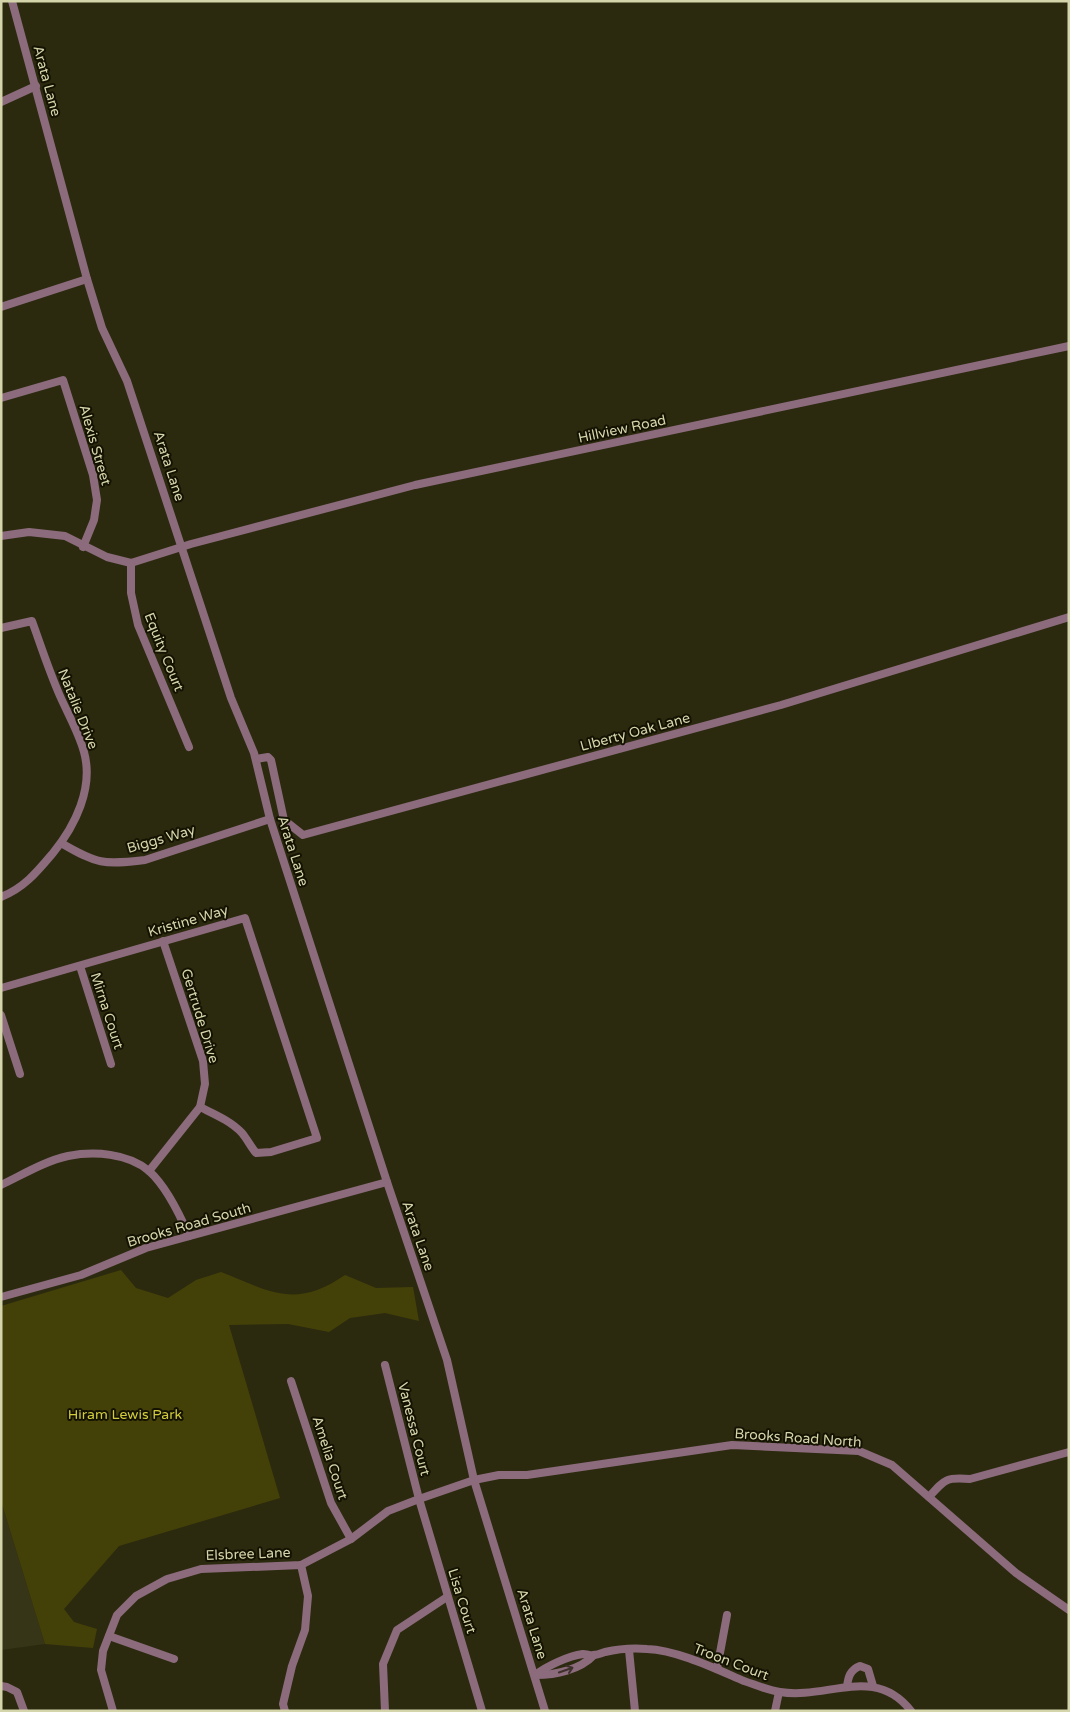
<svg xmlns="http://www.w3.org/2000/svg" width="1070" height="1712" font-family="'Varela Round',sans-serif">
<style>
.built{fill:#373517}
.green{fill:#444108}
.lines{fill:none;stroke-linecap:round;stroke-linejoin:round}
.minor{stroke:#8c6b7c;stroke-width:8}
.oneway{stroke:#3e312b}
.labels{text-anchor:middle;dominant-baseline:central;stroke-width:4;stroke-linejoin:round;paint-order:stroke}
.street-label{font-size:14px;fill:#d5d5ac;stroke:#141200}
.park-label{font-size:14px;fill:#d2cc3c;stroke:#141200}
</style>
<rect width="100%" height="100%" fill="#2b2a0f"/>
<path class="built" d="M1 1501 45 1644 1 1650Z"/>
<path class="green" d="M121 1270 136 1288 168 1298 196 1280 221 1272C271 1292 296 1309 345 1275L376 1288 413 1287 419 1321 385 1313 350 1318 329 1332 288 1324 229 1325 280 1498 119 1546 64 1609 74 1622 97 1629 93 1648 45 1644 1 1501V1306Z"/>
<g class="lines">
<g class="minor">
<path d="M12 1 87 279 102 328 127 381 231 698 254 753 270 819 387 1182 447 1360 474 1480 545 1711"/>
<path d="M1 102 36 86"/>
<path d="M1 307 87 279"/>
<path d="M1 398 63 380 93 475 97 500 94 520 83 547"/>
<path d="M1 536 29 532 65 536 107 557 131 563 191 544 415 485 1069 346"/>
<path d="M131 563V593L138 625 189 747"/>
<path d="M1 628 32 621C41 646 49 671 60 696 68 714 79 733 84 752 94 788 75 826 53 853 37 872 24 888 1 897"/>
<path d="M256 759 268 757 271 760 284 820 303 835 781 705 1069 617"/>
<path d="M61 843C97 864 103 865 145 860L270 819"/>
<path d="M80 966 111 1064"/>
<path d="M1 988 245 918 317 1138 271 1152 256 1153C251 1147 247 1139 242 1133 231 1121 214 1114 200 1107"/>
<path d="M1 1015 20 1074"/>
<path d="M149 1171 200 1107 205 1084 203 1061 163 941"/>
<path d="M1 1185C22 1175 45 1161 68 1156 94 1151 128 1153 149 1171 167 1187 180 1215 189 1236"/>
<path d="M1 1297 81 1275 146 1248 387 1182"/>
<path d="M385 1365 419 1499 482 1711"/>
<path d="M291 1381 331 1503 351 1539"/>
<path d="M929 1497C945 1479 946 1477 970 1479L1069 1452"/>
<path d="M109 1636 174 1659"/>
<path d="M629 1650 635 1711"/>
<path d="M717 1669 727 1615"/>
<path d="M535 1675C547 1666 568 1656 583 1654 587 1654 591 1656 594 1655 598 1655 602 1653 605 1652 618 1649 634 1648 647 1649 677 1650 716 1669 744 1681 756 1685 767 1690 780 1692 827 1700 875 1664 911 1711"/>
<path d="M536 1675C555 1675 580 1670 594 1655"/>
<path d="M1 1686 7 1687 17 1692 24 1711"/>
<path d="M847 1687C848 1677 850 1670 860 1666L868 1669 873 1686"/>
<path d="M113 1711 101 1670 103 1651 117 1615 136 1596 167 1579 201 1569 301 1565 351 1539 388 1511 419 1499 474 1480 499 1475H527L732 1445 859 1451 892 1465 1016 1573 1069 1610"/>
<path d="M285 1711 283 1704 292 1666 305 1630 308 1596 301 1565"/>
<path d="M385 1711 383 1664 397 1630 447 1597"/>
<path d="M775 1711 779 1692"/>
</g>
</g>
<defs><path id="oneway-shaft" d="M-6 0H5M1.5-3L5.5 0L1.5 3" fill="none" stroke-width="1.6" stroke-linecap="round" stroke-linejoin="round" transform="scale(1.25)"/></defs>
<use class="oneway" href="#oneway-shaft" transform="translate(566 1670) rotate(-19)"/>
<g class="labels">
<g class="street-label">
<text transform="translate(47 81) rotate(75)">Arata Lane</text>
<text transform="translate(622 429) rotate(-12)">Hillview Road</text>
<text transform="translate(95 445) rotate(74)">Alexis Street</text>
<text transform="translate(169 466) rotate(72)">Arata Lane</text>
<text transform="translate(164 652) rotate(68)">Equity Court</text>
<text transform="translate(78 709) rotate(68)">Natalie Drive</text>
<text transform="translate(635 732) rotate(-15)">LIberty Oak Lane</text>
<text transform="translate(161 839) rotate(-16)">Biggs Way</text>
<text transform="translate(293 851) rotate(72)">Arata Lane</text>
<text transform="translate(188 921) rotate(-16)">Kristine Way</text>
<text transform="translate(107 1011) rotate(72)">Mirna Court</text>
<text transform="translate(200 1016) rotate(73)">Gertrude Drive</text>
<text transform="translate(189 1225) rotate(-16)">Brooks Road South</text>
<text transform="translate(418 1236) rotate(71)">Arata Lane</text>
<text transform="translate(414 1429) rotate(76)">Vanessa Court</text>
<text transform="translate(798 1438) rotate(4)">Brooks Road North</text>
<text transform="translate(330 1458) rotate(72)">Amelia Court</text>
<text transform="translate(248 1554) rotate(-2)">Elsbree Lane</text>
<text transform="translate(462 1601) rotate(73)">Lisa Court</text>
<text transform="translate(532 1624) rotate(73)">Arata Lane</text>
<text transform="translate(731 1662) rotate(21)">Troon Court</text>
</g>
<g class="park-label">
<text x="125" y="1414">Hiram Lewis Park</text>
</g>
</g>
<rect width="1070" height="1712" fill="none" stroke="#d5d5ac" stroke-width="5"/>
</svg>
